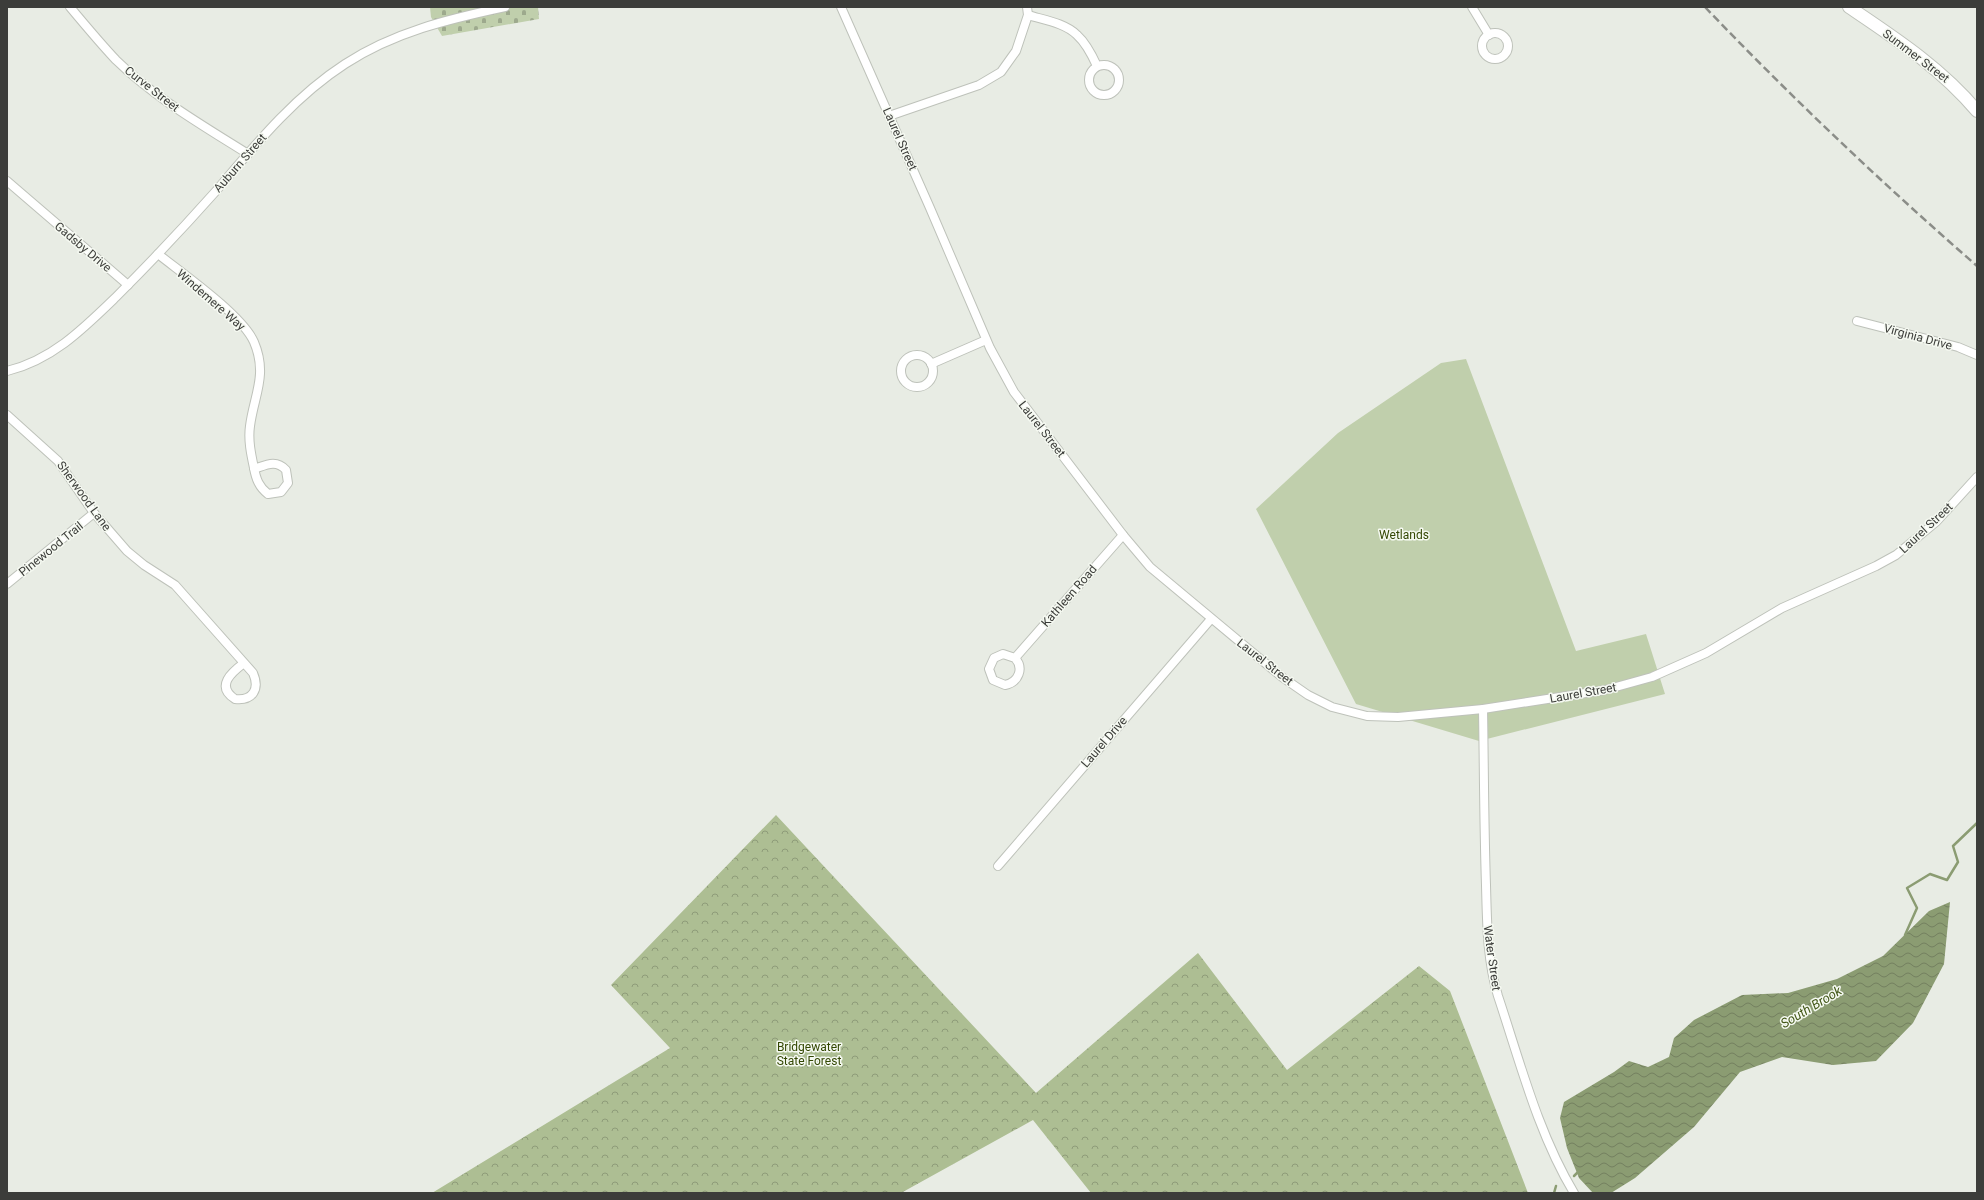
<svg xmlns="http://www.w3.org/2000/svg" width="1984" height="1200" font-family="Roboto,sans-serif">
<style>
.green{fill:#c0cfac}
.forest{fill:url(#forest-crowns)}
.cemetery{fill:url(#cemetery-stones)}
.water{fill:url(#water-waves)}
.lines{fill:none;stroke-linecap:round;stroke-linejoin:round}
.stream{stroke:#8b9c72;stroke-width:2.5}
.street-casing{stroke:#bec2ba;stroke-width:10}
.secondary-casing{stroke:#bec2ba;stroke-width:14}
.street{stroke:#fff;stroke-width:8}
.secondary{stroke:#fff;stroke-width:12}
.rail{stroke:#8b8d88;stroke-width:2.5;stroke-dasharray:8 4;stroke-linecap:butt}
.labels{text-anchor:middle;dominant-baseline:central;stroke-width:3;stroke-linejoin:round;paint-order:stroke}
.street-label{font-size:12px;fill:#3c3d3a;stroke:#f5f9f1}
.park-label{font-size:12px;fill:#334703;stroke:#f5f9f1}
.water-label{font-size:13px;font-style:italic;fill:#44591a;stroke:#f5f9f1}
</style>
<defs>
<pattern id="forest-crowns" width="20" height="18" patternUnits="userSpaceOnUse"><rect width="20" height="18" fill="#adbe93"/><path d="M2 6a3 3 0 1 1 6 0M12 15a3 3 0 1 1 6 0" fill="none" stroke="#8e9c79"/></pattern>
<pattern id="cemetery-stones" width="16" height="16" patternUnits="userSpaceOnUse"><rect width="16" height="16" fill="#c0cfac"/><path d="M2 7V4a2 2 0 0 1 4 0v3zM10 15v-3a2 2 0 0 1 4 0v3z" fill="#9da98d"/></pattern>
<pattern id="water-waves" width="16" height="10" patternUnits="userSpaceOnUse"><rect width="16" height="10" fill="#8b9c72"/><path d="M0 5q4-4 8 0t8 0" fill="none" stroke="#73805f"/></pattern>
</defs>
<rect width="100%" height="100%" fill="#e8ece4"/>
<path class="green" d="M1466 359 1576 651 1646 634 1665 694 1479 741 1356 704 1256 509 1338 433 1441 363Z"/>
<path class="forest" d="M776 815 1036 1093 1198 953 1287 1070 1419 966 1450 991 1528 1193H1091L1033 1120 901 1193H432L670 1048 611 985Z"/>
<path class="cemetery" d="M430 7H538L539 19 442 36 431 17Z"/>
<path class="water" d="M1950 902 1944 964 1913 1023 1876 1061 1833 1065 1782 1057 1740 1072 1694 1127 1635 1178 1611 1193H1593L1579 1178 1567 1148 1560 1118 1564 1102 1614 1072 1629 1061 1648 1067 1669 1057 1674 1038 1694 1020 1742 995 1788 993 1837 979 1883 956 1929 911Z"/>
<g class="lines">
<g class="stream">
<path d="M1905 935 1917 908 1907 888 1930 874 1947 880 1958 862 1953 846 1977 823"/>
<path d="M1574 1176 1579 1171"/>
<path d="M1554 1193 1556 1186"/>
</g>
<defs>
<g id="street">
<path d="M70 7C85 25 100 43 116 60 155 98 202 125 248 154"/>
<path d="M841 7 930 208 990 348 1014 392 1123 535 1150 567 1282 677 1308 695 1332 707 1367 716 1398 717 1483 709 1605 690 1652 677 1706 653 1782 608 1876 566 1896 555 1936 522 1977 477"/>
<path d="M1472 7 1489 35"/>
<path d="M1028 15C1044 20 1065 23 1077 35 1086 43 1092 55 1097 66"/>
<circle cx="1495" cy="46" r="13"/>
<circle cx="1104" cy="80" r="15"/>
<path d="M889 116 979 85 1001 72 1016 51 1028 15 1027 7"/>
<path d="M7 181 128 285"/>
<path d="M158 254C183 274 242 315 254 342 268 375 254 395 250 426 248 440 251 454 254 468 256 479 259 487 268 494L281 492 288 483 286 470C276 459 266 465 254 469"/>
<path d="M1857 321 1958 347 1977 355"/>
<circle cx="917" cy="371" r="16"/>
<path d="M931 364 986 340"/>
<path d="M7 371C52 360 83 329 116 297 150 263 184 227 216 191 255 145 294 97 345 64 394 32 449 19 505 7"/>
<path d="M7 415 58 461 94 513 127 551 144 565 175 585 253 673C260 689 253 701 235 699 215 686 232 672 244 663"/>
<path d="M7 584 94 513"/>
<path d="M1015 658 1003 654 994 658 989 669 993 680 1005 685C1019 682 1024 668 1015 658L1123 535"/>
<path d="M1483 709C1484 767 1484 826 1486 885 1487 922 1487 960 1498 996 1520 1062 1538 1133 1574 1193"/>
<path d="M998 866 1211 619"/>
</g>
<path id="secondary" d="M1849 7C1895 38 1941 68 1977 111"/>
</defs>
<use href="#street" class="street-casing"/>
<use href="#secondary" class="secondary-casing"/>
<use href="#street" class="street"/>
<use href="#secondary" class="secondary"/>
<path class="rail" d="M1705 7C1792 98 1883 184 1977 266"/>
</g>
<g class="labels">
<g class="street-label">
<text transform="translate(1916 56) rotate(37)">Summer Street</text>
<text transform="translate(152 89) rotate(38)">Curve Street</text>
<text transform="translate(900 139) rotate(66)">Laurel Street</text>
<text transform="translate(240 163) rotate(-49)">Auburn Street</text>
<text transform="translate(83 247) rotate(40)">Gadsby Drive</text>
<text transform="translate(211 300) rotate(41)">Windemere Way</text>
<text transform="translate(1918 337) rotate(15)">Virginia Drive</text>
<text transform="translate(1042 429) rotate(52)">Laurel Street</text>
<text transform="translate(84 496) rotate(54)">Sherwood Lane</text>
<text transform="translate(1926 528) rotate(-43)">Laurel Street</text>
<text transform="translate(51 549) rotate(-39)">Pinewood Trail</text>
<text transform="translate(1069 596) rotate(-49)">Kathleen Road</text>
<text transform="translate(1265 662) rotate(38)">Laurel Street</text>
<text transform="translate(1583 693) rotate(-10)">Laurel Street</text>
<text transform="translate(1104 742) rotate(-49)">Laurel Drive</text>
<text transform="translate(1492 958) rotate(82)">Water Street</text>
</g>
<g class="park-label">
<text x="1404" y="535">Wetlands</text>
<text x="809" y="1047">Bridgewater<tspan x="809" dy="14">State Forest</tspan></text>
</g>
<g class="water-label">
<text transform="translate(1811 1007) rotate(-31)">South Brook</text>
</g>
</g>
<rect width="1984" height="1200" fill="none" stroke="#3c3d3a" stroke-width="16"/>
</svg>
